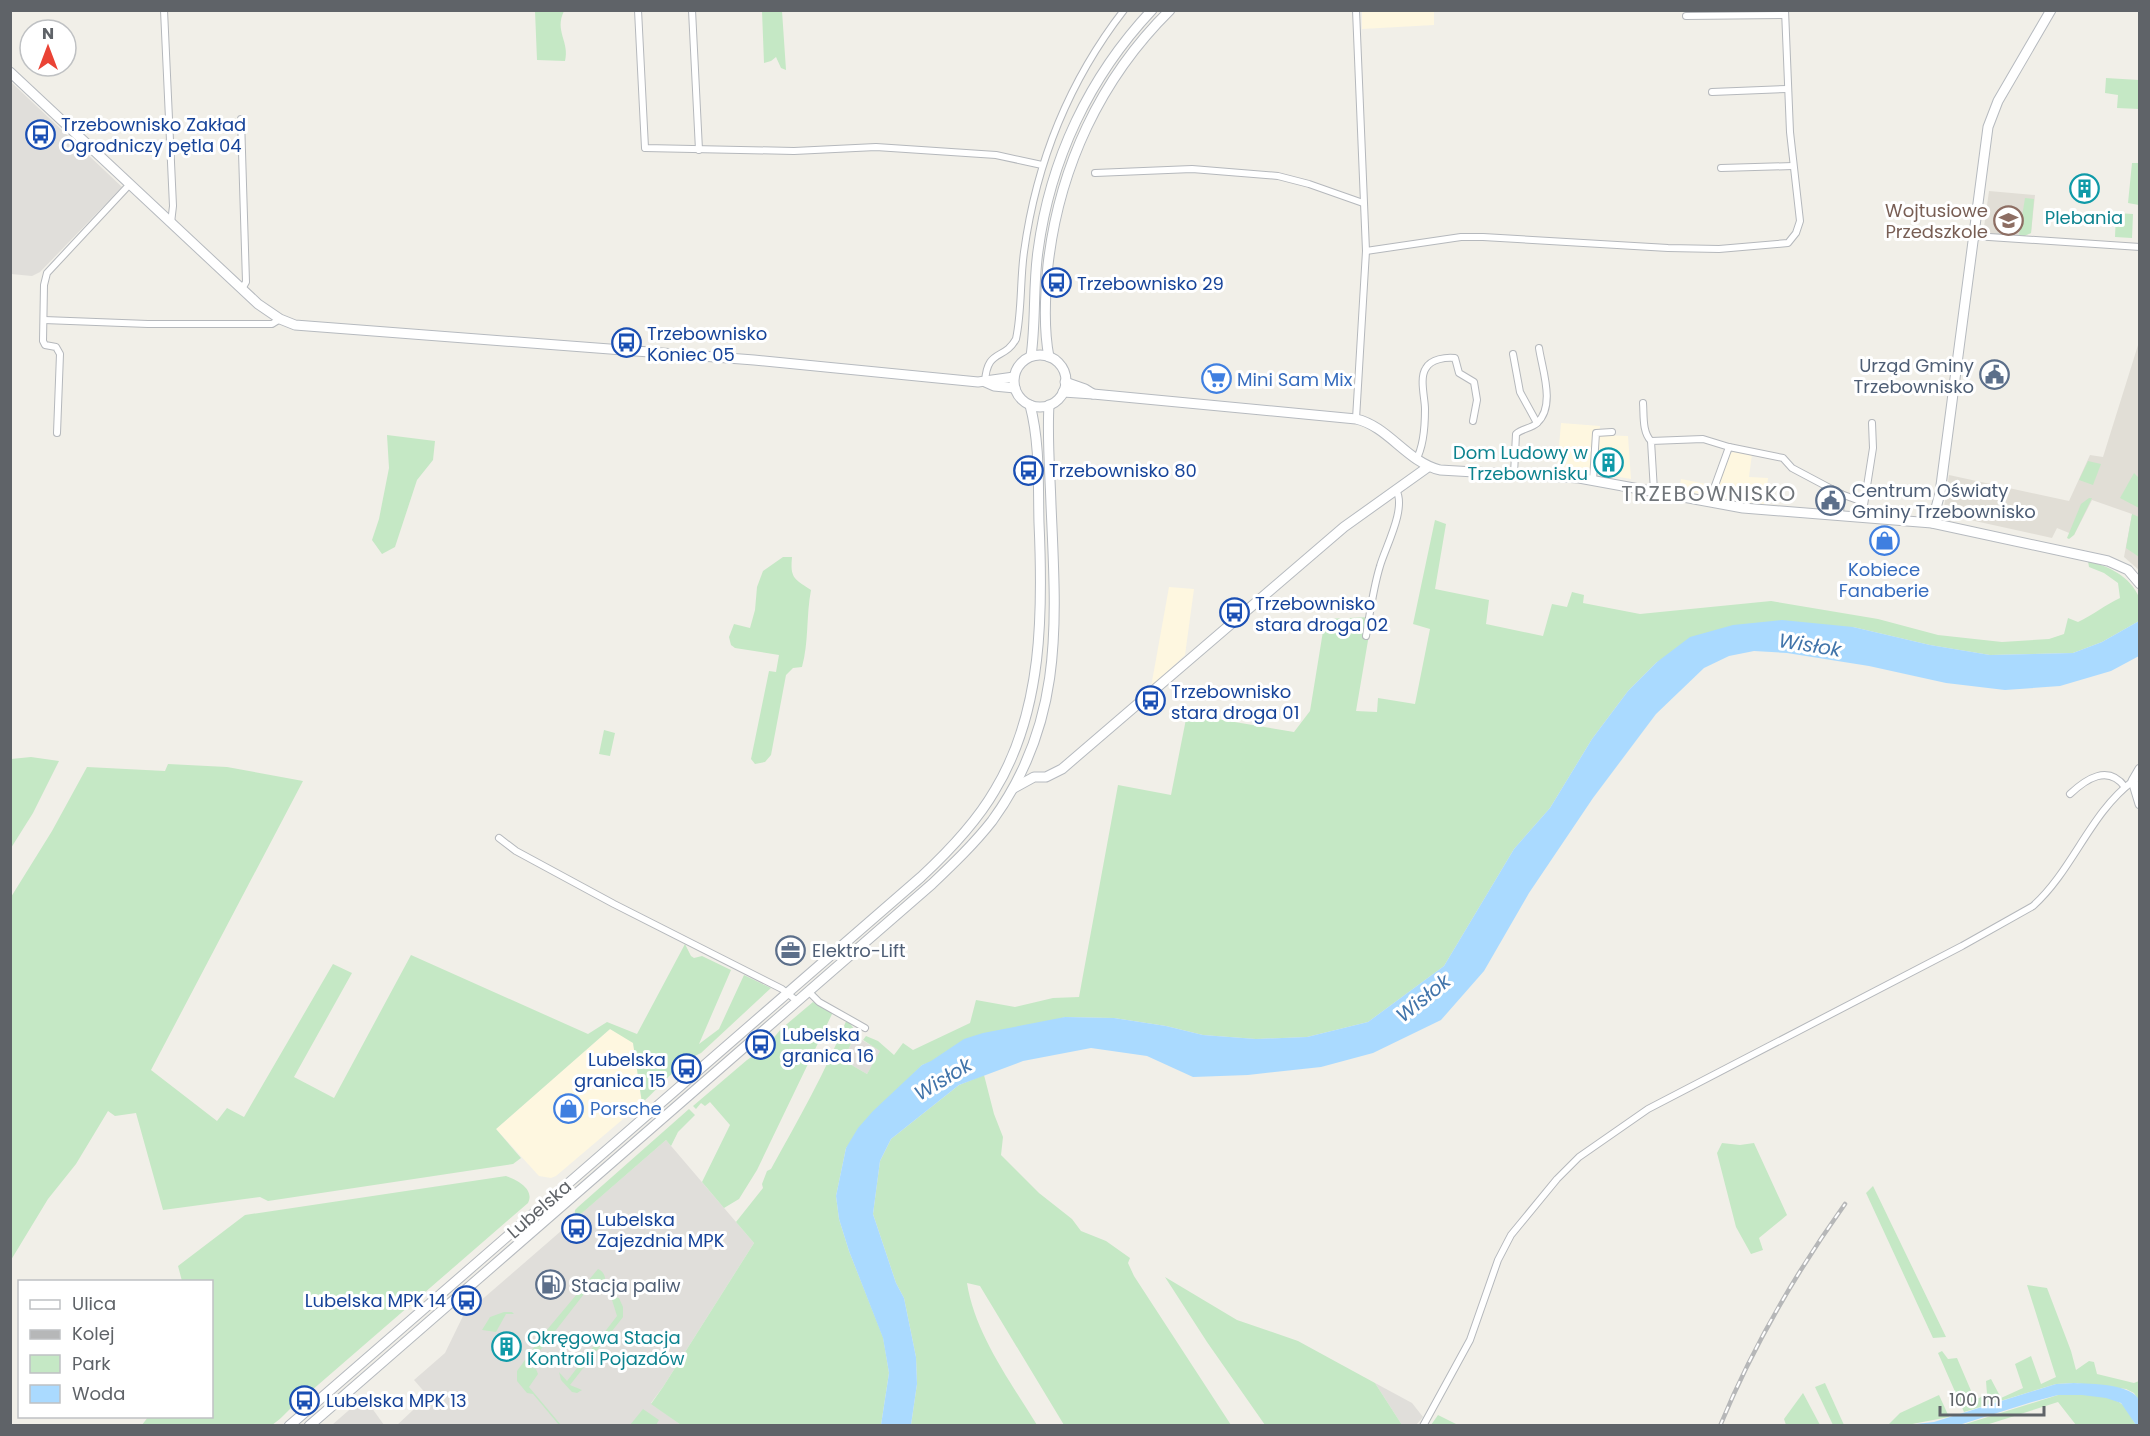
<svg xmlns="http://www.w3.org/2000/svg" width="2150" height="1436" font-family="Poppins,sans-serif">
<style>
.commercial{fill:#fef7e0}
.industrial{fill:#e0deda}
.education{fill:#e1ded6}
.green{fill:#c5e8c5}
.water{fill:#aadaff}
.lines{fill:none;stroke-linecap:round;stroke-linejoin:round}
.street-casing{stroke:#b5b8bc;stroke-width:8}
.secondary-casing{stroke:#b6babf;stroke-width:11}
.street{stroke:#fff;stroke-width:6}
.secondary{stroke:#fff;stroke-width:9}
.rail-casing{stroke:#b6b7b8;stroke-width:4.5}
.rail{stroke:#fff;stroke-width:2;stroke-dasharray:7;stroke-linecap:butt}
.labels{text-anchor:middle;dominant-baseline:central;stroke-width:6;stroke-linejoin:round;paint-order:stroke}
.transit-label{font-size:18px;fill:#164399;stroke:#fff;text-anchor:start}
.education-label{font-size:18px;fill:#785e54;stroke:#fff;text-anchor:end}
.culture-label{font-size:18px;fill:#0d838f;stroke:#fff}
.service-label{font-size:18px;fill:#4e5e75;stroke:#fff;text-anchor:start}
.shop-label{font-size:18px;fill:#366cbe;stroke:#fff;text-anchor:start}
.street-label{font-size:18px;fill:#5f6368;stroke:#fff}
.water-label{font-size:20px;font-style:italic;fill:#4174aa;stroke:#fff}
.quarter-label{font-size:21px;letter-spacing:1.5px;fill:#70757a;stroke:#fff}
</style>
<rect width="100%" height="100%" fill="#f1efe8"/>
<g class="commercial">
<path d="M1362 11H1434V25L1362 29Z"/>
<path d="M1561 423 1600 426 1599 435 1628 436 1631 479 1595 473 1557 470Z"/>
<path d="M1733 452 1752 454 1749 477 1768 478 1765 504 1738 501 1679 490 1681 479 1716 486 1727 456Z"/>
<path d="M1169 587 1194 589 1185 655 1151 687Z"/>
<path d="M610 1029 633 1042 642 1103 556 1176 551 1178 539 1176 496 1129Z"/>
</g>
<g class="industrial">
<path d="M11 82 122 187 40 272 32 276 11 274Z"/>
<path d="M855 1036 881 1051 867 1074 843 1060Z"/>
<path d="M666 1140 754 1243 663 1387 651 1403 681 1425 396 1426 428 1396 414 1380 445 1353 463 1316Z"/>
<path d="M1375 1383 1412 1403 1423 1417 1416 1425H1402Z"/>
<path d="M364 1397 384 1425H332Z"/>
</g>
<g class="education">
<path d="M1989 191 2035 195 2031 233 2024 236 1983 234Z"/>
<path d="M2139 342V570L2124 557 2132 514 2092 500 2074 535 2057 528 2052 538 1943 514 1949 475 2069 501 2090 455 2103 457Z"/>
</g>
<g class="green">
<path d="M535 11H564C554 31 570 42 565 61L537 60Z"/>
<path d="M762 11H782L786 70 781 68 776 57 771 61 764 63Z"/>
<path d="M2106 78 2139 80V109L2117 108 2118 95 2105 93Z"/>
<path d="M2132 163H2139V205L2128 203Z"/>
<path d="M2025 198 2034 199 2031 233 2024 236 2019 235Z"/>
<path d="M2116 213 2133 214 2132 238 2115 237Z"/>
<path d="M387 435 435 441 433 460 417 480 395 547 382 554 372 540 379 519 389 468Z"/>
<path d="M2088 461 2101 464 2093 485 2079 480Z"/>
<path d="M2134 473 2139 478V508L2120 498Z"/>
<path d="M2089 498H2092L2074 535 2069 539 2067 538 2081 504Z"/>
<path d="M2132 514 2139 517V557L2126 548Z"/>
<path d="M1435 520 1446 524 1435 589 1489 600 1486 624 1543 636 1552 604 1567 607 1572 592 1584 595 1583 603 1640 614 1771 601 1878 619 1938 635 2002 642 2049 639 2064 634 2068 618 2078 622C2093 615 2105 605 2120 598L2118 583 2104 573 2089 567 2088 561C2108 566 2130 576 2139 597 2141 603 2139 614 2139 621L2102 642 2073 653 1990 655 1930 645 1853 627 1657 662 1628 691 1592 739 1550 808 1514 849 1444 966 1368 1022 1307 1037 1256 1039 1203 1035 1166 1026 1114 1018 1065 1017 922 1065 846 1148 836 1196 839 1219 849 1251 883 1337 889 1373 881 1425H681L651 1404 663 1387 754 1243 736 1222 763 1188 762 1184 767 1171 771 1169C798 1120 826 1071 847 1019L854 1029 853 1034 855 1036 843 1060 867 1074 880 1051 863 1040 866 1036 878 1041 894 1055 903 1043 913 1050 970 1023 976 1000 1015 1007 1053 998 1079 997 1118 785 1171 795 1187 714 1294 732 1310 711 1325 619 1372 617 1356 711 1377 712 1378 698 1415 704 1430 629 1413 624Z"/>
<path d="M783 557H792C790 578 794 579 811 590 806 616 809 642 802 667L793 668 786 675 771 755 765 762 755 764 751 759 769 671 776 672 779 655 735 648 731 645 729 637 734 624 750 628 755 610 757 587 763 571Z"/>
<path d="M604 730 615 733 610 756 599 754Z"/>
<path d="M31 757 59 761 33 813 11 848V759Z"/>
<path d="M168 764 227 767 303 781 151 1070 217 1121 227 1108 244 1117 333 964 352 973 294 1077 334 1098 411 955 588 1034 607 1022 637 1034 685 944 691 956 694 958 702 956 731 970 699 1044 719 1029 744 975 771 988 701 1053C678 1063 661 1086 642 1103L633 1043 610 1029 496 1129 521 1158 513 1164 268 1201 260 1197 163 1210 136 1113 115 1116 108 1111 76 1164 48 1199 11 1260V897L52 831 87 767 165 771Z"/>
<path d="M813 1002 833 1012 757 1170 739 1199 724 1208 702 1182 730 1125 710 1102 705 1106 701 1103 696 1109 693 1106 747 1060 766 1047 781 1029Z"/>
<path d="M984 1075 994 1114 1003 1137 1001 1155 1039 1193 1072 1219 1081 1231 1106 1241 1130 1258 1128 1263 1134 1276 1231 1425H1064L980 1286 967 1283C975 1334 1010 1381 1037 1425H911L917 1384 916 1357 904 1298 896 1283 873 1214 880 1161 891 1139 959 1085Z"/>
<path d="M689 1109 695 1115 678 1132 671 1146 666 1140 574 1220 575 1210 578 1207Z"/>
<path d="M1722 1143 1740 1145 1754 1143 1787 1215 1759 1238 1763 1250 1751 1254 1736 1227 1717 1153Z"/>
<path d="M506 1176C517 1180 535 1189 528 1203L311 1391C299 1394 296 1404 288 1411 283 1416 278 1421 272 1425H142L148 1417 212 1416V1282L182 1281 178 1266 245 1215Z"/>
<path d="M1873 1186 1946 1337 1933 1338 1867 1195 1866 1193Z"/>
<path d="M598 1269C605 1272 607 1280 604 1287L600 1289 591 1285 528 1366 536 1369 538 1374 529 1387 561 1425H559L533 1394 527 1393 517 1381V1371L546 1331Z"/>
<path d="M1165 1277 1237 1320 1298 1341 1375 1383 1402 1425H1265L1207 1342Z"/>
<path d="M2027 1285 2047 1288 2071 1351 2076 1370 2089 1361 2094 1362 2097 1374 2134 1383 2139 1381V1401L2134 1393 2126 1389 2074 1383 2056 1384 1964 1412 1938 1353 1942 1351 1948 1359 1957 1358 1975 1400 1987 1394 1986 1381 1991 1379 2001 1398 2023 1388 2015 1364 2031 1356 2041 1384 2056 1377Z"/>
<path d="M615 1297 619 1298 623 1307V1317L570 1385 582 1390 577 1393 572 1392 561 1380 559 1372 567 1381 617 1316 612 1300Z"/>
<path d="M504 1312H512L514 1314H506L496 1332 482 1330 490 1317Z"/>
<path d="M1825 1383 1844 1425H1833L1815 1387Z"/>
<path d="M1803 1393 1820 1425H1786L1784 1419Z"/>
<path d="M1939 1395 1949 1417 1907 1425 1887 1426 1900 1413Z"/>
<path d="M2058 1395C2077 1395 2108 1392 2123 1405 2129 1411 2132 1419 2136 1425H2076L2058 1402 1986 1425 1959 1426Z"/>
<path d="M643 1409 659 1420 656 1425H630Z"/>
<path d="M1438 1415 1458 1425H1431Z"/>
</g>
<g class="water">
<path d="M1782 620 1853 627 1930 645 1990 655 2073 653 2102 642 2139 621V656L2111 671 2060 686 2005 690 1946 683 1869 666 1787 653 1754 651 1729 656 1704 668 1656 714 1593 798 1529 893 1484 971 1441 1020 1373 1053 1321 1067 1248 1075 1193 1077 1147 1056 1091 1048 1023 1061 959 1085 891 1139 880 1161 873 1214 896 1283 904 1298 916 1357 917 1384 911 1425H881L889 1373 883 1338 849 1251 839 1219 836 1196 846 1148 858 1128 873 1111 922 1065 931 1061 964 1039 983 1033 1065 1017 1114 1018 1166 1026 1203 1035 1256 1039 1307 1037 1368 1022 1444 966 1514 849 1550 808 1592 739 1628 691 1657 662 1690 637 1733 625Z"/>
<path d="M2074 1383C2090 1384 2134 1383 2140 1402 2141 1408 2140 1419 2139 1425H2136L2121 1403 2106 1398 2082 1395H2058L2032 1402 1959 1425H1907L1934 1422 2056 1384Z"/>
</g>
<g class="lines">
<defs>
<g id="street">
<path d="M164 10 173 206 171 223"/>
<path d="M638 10 645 148 794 151 876 147 996 155 1042 165"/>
<path d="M692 10 699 150"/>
<path d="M1686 16 1785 15"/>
<path d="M1712 92 1787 89"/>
<path d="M241 119 246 282 242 289"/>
<path d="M1721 168 1793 166"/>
<path d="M1095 173 1192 169 1278 176 1309 184 1363 203"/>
<path d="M1974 236 2140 247"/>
<path d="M1366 251 1461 237H1483L1668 248 1719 249 1788 243 1796 233 1800 221 1790 132 1785 10"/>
<path d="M44 320 148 324H272L280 319"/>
<path d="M1513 354 1520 392 1537 423"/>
<path d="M985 382C987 348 1004 361 1016 339 1022 311 1020 280 1024 252 1036 164 1069 81 1124 10"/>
<path d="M1643 403C1644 415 1642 432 1651 441"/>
<path d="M1356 419 1366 251 1356 10"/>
<path d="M57 433 60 354 56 347 45 345 43 341 44 285 47 273 130 184"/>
<path d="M1416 460C1424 446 1425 425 1425 409 1425 398 1419 378 1426 368 1431 359 1446 357 1455 358L1459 373 1474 382 1477 400 1473 421"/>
<path d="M1514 474 1516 434C1522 428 1531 429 1537 423 1556 406 1542 369 1539 348"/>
<path d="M1593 480 1596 433 1612 432"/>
<path d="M1654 491 1651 441 1703 439 1729 447 1783 458 1792 468 1841 494 1863 502"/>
<path d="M1709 502 1729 447"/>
<path d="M1840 516 1841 494"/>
<path d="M1862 518 1873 448 1872 423"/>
<path d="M1366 636C1370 613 1373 589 1380 566 1385 548 1407 508 1396 490"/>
<path d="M2070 794C2086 779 2108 764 2125 787"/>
<path d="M499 838 516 851 614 904 782 989 797 1001"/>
<path d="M808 991 819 1002 865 1028"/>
<path d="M1423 1426 1470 1340 1498 1260 1511 1235 1557 1179 1579 1157 1648 1109 1962 946 2033 906C2073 870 2090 813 2133 781"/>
</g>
<g id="secondary">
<path d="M10 72 258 304 280 319 295 325 754 360 978 382 1014 377"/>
<circle cx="1040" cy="381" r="26"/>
<path d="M1031 356C1036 322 1033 286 1038 251 1050 160 1089 77 1152 10"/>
<path d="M1049 357C1043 327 1045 295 1048 265 1059 168 1100 79 1170 10"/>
<path d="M985 382 994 386 1015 388"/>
<path d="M1065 382 1085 389 1093 394"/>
<path d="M1063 392 1093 394 1356 419C1388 426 1407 462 1440 470L1579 478 1743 508 1932 523 2108 561 2128 570 2140 584"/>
<path d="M1932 523 1940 493 1988 127 1998 101 2051 10"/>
<path d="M2140 769 2133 781 2140 804"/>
<path d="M1014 788 1034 777H1046L1062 769 1344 527 1428 467"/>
<path d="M289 1426 921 877C949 851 976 823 995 790 1043 711 1043 612 1039 523 1038 484 1040 443 1030 405"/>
<path d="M309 1426 932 884C953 864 974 844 992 821 1065 721 1056 622 1051 505 1050 472 1047 438 1049 405"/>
</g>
</defs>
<use href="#street" class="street-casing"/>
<use href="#secondary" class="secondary-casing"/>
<use href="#street" class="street"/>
<use href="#secondary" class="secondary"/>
<defs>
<path id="rail" d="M1720 1426C1753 1346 1795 1274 1845 1204"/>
</defs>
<use href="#rail" class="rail-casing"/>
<use href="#rail" class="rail"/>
</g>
<defs>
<symbol id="bus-ring" viewBox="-11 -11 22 22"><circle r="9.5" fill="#fff" stroke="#1a4fb4" stroke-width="1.5"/><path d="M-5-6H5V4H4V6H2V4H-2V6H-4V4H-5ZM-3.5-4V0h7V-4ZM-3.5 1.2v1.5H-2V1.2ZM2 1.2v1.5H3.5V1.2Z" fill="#1a4fb4"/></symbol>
<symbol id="building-ring" viewBox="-11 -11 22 22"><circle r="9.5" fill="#fff" stroke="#0f9aa8" stroke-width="1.5"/><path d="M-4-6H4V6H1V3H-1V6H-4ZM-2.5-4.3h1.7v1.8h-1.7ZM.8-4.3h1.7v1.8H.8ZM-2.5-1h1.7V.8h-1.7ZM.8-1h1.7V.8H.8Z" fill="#0f9aa8"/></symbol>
<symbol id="school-ring" viewBox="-11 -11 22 22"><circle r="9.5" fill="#fff" stroke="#8d6e63" stroke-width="1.5"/><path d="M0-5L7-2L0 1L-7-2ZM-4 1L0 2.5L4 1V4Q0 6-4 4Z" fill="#8d6e63"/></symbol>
<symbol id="civic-ring" viewBox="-11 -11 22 22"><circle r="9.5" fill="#fff" stroke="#5c6f8a" stroke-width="1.5"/><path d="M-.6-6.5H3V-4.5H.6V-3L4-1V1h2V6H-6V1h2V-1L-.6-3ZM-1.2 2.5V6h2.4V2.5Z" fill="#5c6f8a"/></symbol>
<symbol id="supermarket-ring" viewBox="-11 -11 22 22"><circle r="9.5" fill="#fff" stroke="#3f7fe0" stroke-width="1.5"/><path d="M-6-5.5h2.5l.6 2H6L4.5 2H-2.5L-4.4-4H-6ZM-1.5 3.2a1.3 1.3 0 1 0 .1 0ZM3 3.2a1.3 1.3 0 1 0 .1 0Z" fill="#3f7fe0"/></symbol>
<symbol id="shop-ring" viewBox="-11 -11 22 22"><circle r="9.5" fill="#fff" stroke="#3f7fe0" stroke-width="1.5"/><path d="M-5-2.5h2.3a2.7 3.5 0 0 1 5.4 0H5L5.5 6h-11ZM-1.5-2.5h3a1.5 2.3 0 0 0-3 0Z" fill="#3f7fe0"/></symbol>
<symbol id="office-ring" viewBox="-11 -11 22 22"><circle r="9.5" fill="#fff" stroke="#5c6f8a" stroke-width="1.5"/><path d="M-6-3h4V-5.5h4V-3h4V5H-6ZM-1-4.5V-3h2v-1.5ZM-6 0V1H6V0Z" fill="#5c6f8a"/></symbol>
<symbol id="fuel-ring" viewBox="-11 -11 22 22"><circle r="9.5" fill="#fff" stroke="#5c6f8a" stroke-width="1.5"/><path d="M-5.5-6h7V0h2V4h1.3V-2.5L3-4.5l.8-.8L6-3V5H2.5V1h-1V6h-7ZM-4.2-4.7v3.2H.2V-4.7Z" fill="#5c6f8a"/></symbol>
</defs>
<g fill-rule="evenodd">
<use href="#bus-ring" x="24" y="118" width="33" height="33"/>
<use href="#building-ring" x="2068" y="172" width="33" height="33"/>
<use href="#school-ring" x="1992" y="204" width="33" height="33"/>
<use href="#bus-ring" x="1040" y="266" width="33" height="33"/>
<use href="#bus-ring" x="610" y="326" width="33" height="33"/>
<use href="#civic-ring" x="1978" y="358" width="33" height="33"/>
<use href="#supermarket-ring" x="1200" y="362" width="33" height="33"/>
<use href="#building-ring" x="1592" y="446" width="33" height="33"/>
<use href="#bus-ring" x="1012" y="454" width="33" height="33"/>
<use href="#civic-ring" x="1814" y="484" width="33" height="33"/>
<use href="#shop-ring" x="1868" y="524" width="33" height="33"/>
<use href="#bus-ring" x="1218" y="596" width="33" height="33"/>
<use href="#bus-ring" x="1134" y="684" width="33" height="33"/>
<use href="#office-ring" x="774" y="934" width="33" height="33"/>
<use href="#bus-ring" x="744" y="1028" width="33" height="33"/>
<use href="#bus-ring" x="670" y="1052" width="33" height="33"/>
<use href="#shop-ring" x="552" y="1092" width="33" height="33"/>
<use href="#bus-ring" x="560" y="1212" width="33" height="33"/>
<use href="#fuel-ring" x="534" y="1268" width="33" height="33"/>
<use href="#bus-ring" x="450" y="1284" width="33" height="33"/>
<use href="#building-ring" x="490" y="1330" width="33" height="33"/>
<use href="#bus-ring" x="288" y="1384" width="33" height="33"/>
</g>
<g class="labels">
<g class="transit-label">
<text x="61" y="124">Trzebownisko Zakład<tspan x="61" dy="21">Ogrodniczy pętla 04</tspan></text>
<text x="1077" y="283">Trzebownisko 29</text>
<text x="647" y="333">Trzebownisko<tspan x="647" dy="21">Koniec 05</tspan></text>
<text x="1049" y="470">Trzebownisko 80</text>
<text x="1255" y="603">Trzebownisko<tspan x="1255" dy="21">stara droga 02</tspan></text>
<text x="1171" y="691">Trzebownisko<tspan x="1171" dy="21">stara droga 01</tspan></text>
<text x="782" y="1034">Lubelska<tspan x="782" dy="21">granica 16</tspan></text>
<text x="666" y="1059" text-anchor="end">Lubelska<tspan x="666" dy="21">granica 15</tspan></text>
<text x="597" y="1219">Lubelska<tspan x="597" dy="21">Zajezdnia MPK</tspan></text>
<text x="446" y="1300" text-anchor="end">Lubelska MPK 14</text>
<text x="326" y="1400">Lubelska MPK 13</text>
</g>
<g class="education-label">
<text x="1988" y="210">Wojtusiowe<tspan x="1988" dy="21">Przedszkole</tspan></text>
</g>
<g class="culture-label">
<text x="2084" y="217">Plebania</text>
<text x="1588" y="452" text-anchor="end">Dom Ludowy w<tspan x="1588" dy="21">Trzebownisku</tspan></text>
<text x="527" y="1337" text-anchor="start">Okręgowa Stacja<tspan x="527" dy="21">Kontroli Pojazdów</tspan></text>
</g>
<g class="service-label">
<text x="1974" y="365" text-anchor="end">Urząd Gminy<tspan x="1974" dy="21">Trzebownisko</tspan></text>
<text x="1852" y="490">Centrum Oświaty<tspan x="1852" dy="21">Gminy Trzebownisko</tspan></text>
<text x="812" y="950">Elektro-Lift</text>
<text x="571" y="1285">Stacja paliw</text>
</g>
<g class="shop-label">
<text x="1237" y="379">Mini Sam Mix</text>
<text x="1884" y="569" text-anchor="middle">Kobiece<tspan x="1884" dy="21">Fanaberie</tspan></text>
<text x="590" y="1108">Porsche</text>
</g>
<g class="street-label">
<text transform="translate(539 1209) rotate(-41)">Lubelska</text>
</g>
<g class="water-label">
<text transform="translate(1810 645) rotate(9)">Wisłok</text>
<text transform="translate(1423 998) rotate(-39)">Wisłok</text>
<text transform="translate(943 1079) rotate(-31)">Wisłok</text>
</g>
<g class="quarter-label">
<text x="1709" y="493">TRZEBOWNISKO</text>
</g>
</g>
<rect width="2150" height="1436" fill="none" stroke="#5f6368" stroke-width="24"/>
<rect x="18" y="1280" width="195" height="138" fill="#ffffff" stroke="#bfc1c3" stroke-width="1.5"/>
<rect x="30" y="1300" width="30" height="9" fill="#ffffff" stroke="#bfc1c3" stroke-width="1.5"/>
<text x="72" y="1310" font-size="18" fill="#5f6368">Ulica</text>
<rect x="30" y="1330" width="30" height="9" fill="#b6b7b8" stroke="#bfc1c3" stroke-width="1.5"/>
<text x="72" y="1340" font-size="18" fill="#5f6368">Kolej</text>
<rect x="30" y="1355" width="30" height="18" fill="#c5e8c5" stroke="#bfc1c3" stroke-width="1.5"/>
<text x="72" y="1370" font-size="18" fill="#5f6368">Park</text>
<rect x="30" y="1385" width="30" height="18" fill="#aadaff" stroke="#bfc1c3" stroke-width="1.5"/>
<text x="72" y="1400" font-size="18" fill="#5f6368">Woda</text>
<g transform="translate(48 48)"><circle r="28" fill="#ffffff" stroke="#bfc1c3" stroke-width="1.5"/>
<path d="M0-4.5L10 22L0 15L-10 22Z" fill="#ea4335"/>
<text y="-9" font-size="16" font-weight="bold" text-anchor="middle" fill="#5f6368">N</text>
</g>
<path d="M1940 1406v9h104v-9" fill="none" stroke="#5f6368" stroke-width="3"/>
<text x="1949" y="1406" font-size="18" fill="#5f6368" stroke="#ffffff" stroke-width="4.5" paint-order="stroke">100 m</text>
</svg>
